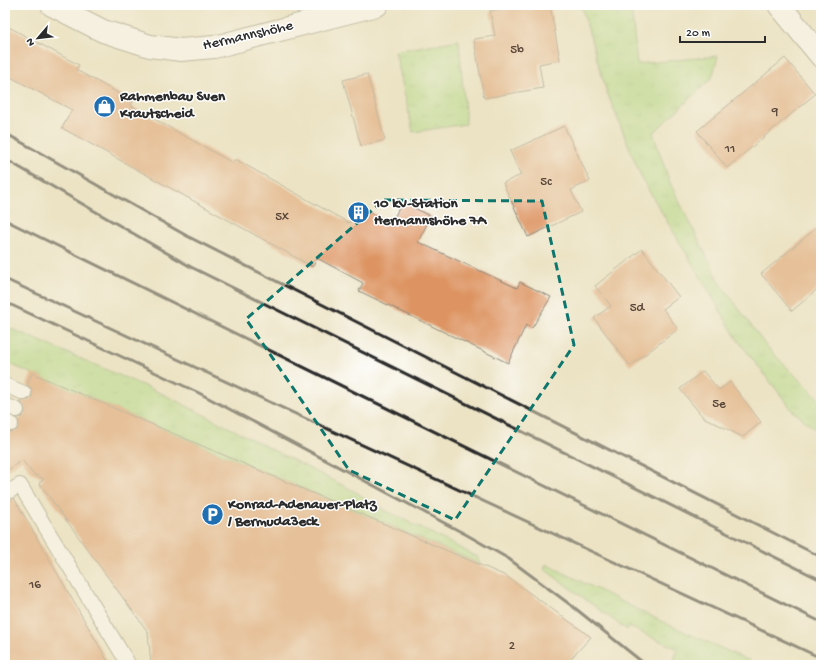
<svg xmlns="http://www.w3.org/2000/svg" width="826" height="670" font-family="'Gochi Hand',sans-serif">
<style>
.grass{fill:url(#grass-tufts);stroke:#6c8258}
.building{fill:#dd9462}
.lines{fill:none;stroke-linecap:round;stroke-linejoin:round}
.service-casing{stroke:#8c8778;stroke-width:16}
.minor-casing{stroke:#8c8778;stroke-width:24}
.service{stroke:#fff;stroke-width:14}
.minor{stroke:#fff;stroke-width:22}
.rail{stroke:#2b2b2b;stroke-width:3}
.marked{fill:none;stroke:#0f766e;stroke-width:3;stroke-dasharray:8 5;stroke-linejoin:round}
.labels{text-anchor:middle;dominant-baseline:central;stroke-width:3;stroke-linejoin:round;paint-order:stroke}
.number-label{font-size:13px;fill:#584539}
.street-label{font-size:15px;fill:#2b2b2b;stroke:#fff}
.poi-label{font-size:15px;font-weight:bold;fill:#2b2b2b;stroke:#fff;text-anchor:start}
</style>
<defs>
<pattern id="grass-tufts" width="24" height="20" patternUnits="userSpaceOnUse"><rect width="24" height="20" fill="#aeda86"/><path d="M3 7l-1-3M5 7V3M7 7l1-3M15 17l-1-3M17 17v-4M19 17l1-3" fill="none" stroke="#96bb74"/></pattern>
</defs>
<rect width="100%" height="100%" fill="#fff"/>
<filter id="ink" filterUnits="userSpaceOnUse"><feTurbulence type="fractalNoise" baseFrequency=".025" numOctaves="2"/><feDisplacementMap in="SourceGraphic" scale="8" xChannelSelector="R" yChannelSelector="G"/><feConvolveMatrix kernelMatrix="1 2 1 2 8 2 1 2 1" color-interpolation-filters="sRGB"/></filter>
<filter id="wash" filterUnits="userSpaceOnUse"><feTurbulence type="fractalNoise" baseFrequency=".012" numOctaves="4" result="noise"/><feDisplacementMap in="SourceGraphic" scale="16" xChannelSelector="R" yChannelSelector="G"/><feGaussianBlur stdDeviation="0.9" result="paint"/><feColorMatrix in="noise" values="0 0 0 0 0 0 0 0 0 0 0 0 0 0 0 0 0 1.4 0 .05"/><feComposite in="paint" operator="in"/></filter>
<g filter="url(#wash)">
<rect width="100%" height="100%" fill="#ece3c4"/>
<g class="grass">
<path d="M581 5H631L637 64 718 56 712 78 653 133 670 183 719 281 766 346 821 401V434L793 411 737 339 642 179 606 90Z"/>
<path d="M459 40 466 124 413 132 395 51Z"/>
<path d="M5 326 163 394 358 493 369 502 478 557 480 564 5 362Z"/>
<path d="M546 564 663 622 759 665H677L673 663 678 649 629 627 627 630 544 569Z"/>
</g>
<g id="blocks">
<g class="building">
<path d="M525 5H550L560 60 539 64 543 88 484 98 474 39 495 36 490 11Z"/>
<path d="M5 25 79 65 76 70 133 101 131 106 233 163 235 159 349 223 359 205 391 224 402 202 431 216 418 242 517 288 520 282 551 297 532 328 526 325 508 363 359 291 363 283 317 258 313 267 62 128 72 110 5 74Z"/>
<path d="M785 58 815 94 727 168 697 131Z"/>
<path d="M367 74 385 140 361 146 343 80Z"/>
<path d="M564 126 590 181 571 190 581 212 528 237 503 183 521 175 510 151Z"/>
<path d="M821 224V286L792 311 761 274Z"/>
<path d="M642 249 679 297 663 309 678 329 630 366 594 318 611 306 595 286Z"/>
<path d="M703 371 719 390 730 382 761 422 743 437 703 417 680 389Z"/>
<path d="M32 373 506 576 591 637 565 665H151L148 632 39 483 44 479 33 474 22 460 5 472V439L8 432 17 430 19 423 17 418 22 417 25 413V409L21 401 29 400 32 396 31 388 27 385Z"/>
<path d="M14 498 110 665H5V502Z"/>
</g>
</g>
</g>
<g filter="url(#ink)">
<use href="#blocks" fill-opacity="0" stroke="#8c8778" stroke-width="1"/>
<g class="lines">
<defs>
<g id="service">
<path d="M5 385 24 393"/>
<path d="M5 405 17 410"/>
<path d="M5 422 11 424"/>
<path d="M5 494 20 485 129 665"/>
</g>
<g id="minor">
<path d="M52 5 103 31 150 46 181 50 214 47 377 5"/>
<path d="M779 5 821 56"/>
</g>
</defs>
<use href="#service" class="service-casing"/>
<use href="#minor" class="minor-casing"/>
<use href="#service" class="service"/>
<use href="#minor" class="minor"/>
<g class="rail">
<path d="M5 133 187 236 821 557"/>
<path d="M5 159 191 267 821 580"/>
<path d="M5 220 821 622"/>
<path d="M5 279 821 658"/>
<path d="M5 302 199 393 467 535 509 559 576 609 646 665"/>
</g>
</g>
</g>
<path d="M0 0H826V670H0ZM384 200 542 201 574 345 455 520 349 470 246 319Z" fill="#ece3c4" fill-opacity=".55" fill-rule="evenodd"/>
<path class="marked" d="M384 200 542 201 574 345 455 520 349 470 246 319Z"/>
<defs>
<symbol id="shop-disc" viewBox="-11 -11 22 22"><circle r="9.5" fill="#1f6fb2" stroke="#fff"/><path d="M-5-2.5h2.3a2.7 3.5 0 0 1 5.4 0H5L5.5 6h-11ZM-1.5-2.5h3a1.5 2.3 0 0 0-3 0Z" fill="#fff"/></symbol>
<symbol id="building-disc" viewBox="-11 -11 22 22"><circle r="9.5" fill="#1f6fb2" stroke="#fff"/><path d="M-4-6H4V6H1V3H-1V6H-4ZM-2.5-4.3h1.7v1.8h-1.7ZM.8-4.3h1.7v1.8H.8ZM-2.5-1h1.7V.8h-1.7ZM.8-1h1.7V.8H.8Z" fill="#fff"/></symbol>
<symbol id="parking-disc" viewBox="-11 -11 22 22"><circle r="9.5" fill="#1f6fb2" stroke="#fff"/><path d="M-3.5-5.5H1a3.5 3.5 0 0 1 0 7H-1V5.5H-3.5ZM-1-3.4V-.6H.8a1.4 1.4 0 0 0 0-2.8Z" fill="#fff"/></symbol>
</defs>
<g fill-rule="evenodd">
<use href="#shop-disc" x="92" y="94" width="25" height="25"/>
<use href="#building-disc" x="346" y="200" width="25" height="25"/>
<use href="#parking-disc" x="200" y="502" width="25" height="25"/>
</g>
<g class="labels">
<g class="number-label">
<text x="517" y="50">5b</text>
<text x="775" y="112">9</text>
<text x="730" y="149">11</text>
<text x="546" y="182">5c</text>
<text x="282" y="217">5x</text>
<text x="637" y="308">5d</text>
<text x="719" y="404">5e</text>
<text x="35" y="585">16</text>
<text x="512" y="646">2</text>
</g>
<g class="street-label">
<text transform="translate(248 36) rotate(-13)">Hermannshöhe</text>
</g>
<g class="poi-label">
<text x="120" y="97">Rahmenbau Sven<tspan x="120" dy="17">Krautscheid</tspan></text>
<text x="374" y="204">10 kV-Station<tspan x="374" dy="17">Hermannshöhe 7A</tspan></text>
<text x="228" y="505">Konrad-Adenauer-Platz<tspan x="228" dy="17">/ Bermuda3eck</tspan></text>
</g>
</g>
<rect width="826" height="670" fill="none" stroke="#fff" stroke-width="20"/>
<g transform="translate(38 38) rotate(242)" stroke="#ffffff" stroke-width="3" paint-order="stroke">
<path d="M0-3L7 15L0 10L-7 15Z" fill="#2b2b2b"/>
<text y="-6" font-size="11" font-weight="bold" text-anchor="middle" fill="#2b2b2b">N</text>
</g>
<path d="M680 36v6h85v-6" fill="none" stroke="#2b2b2b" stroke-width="2"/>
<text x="686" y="36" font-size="12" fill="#2b2b2b" stroke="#ffffff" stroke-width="3" paint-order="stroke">20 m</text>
</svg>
